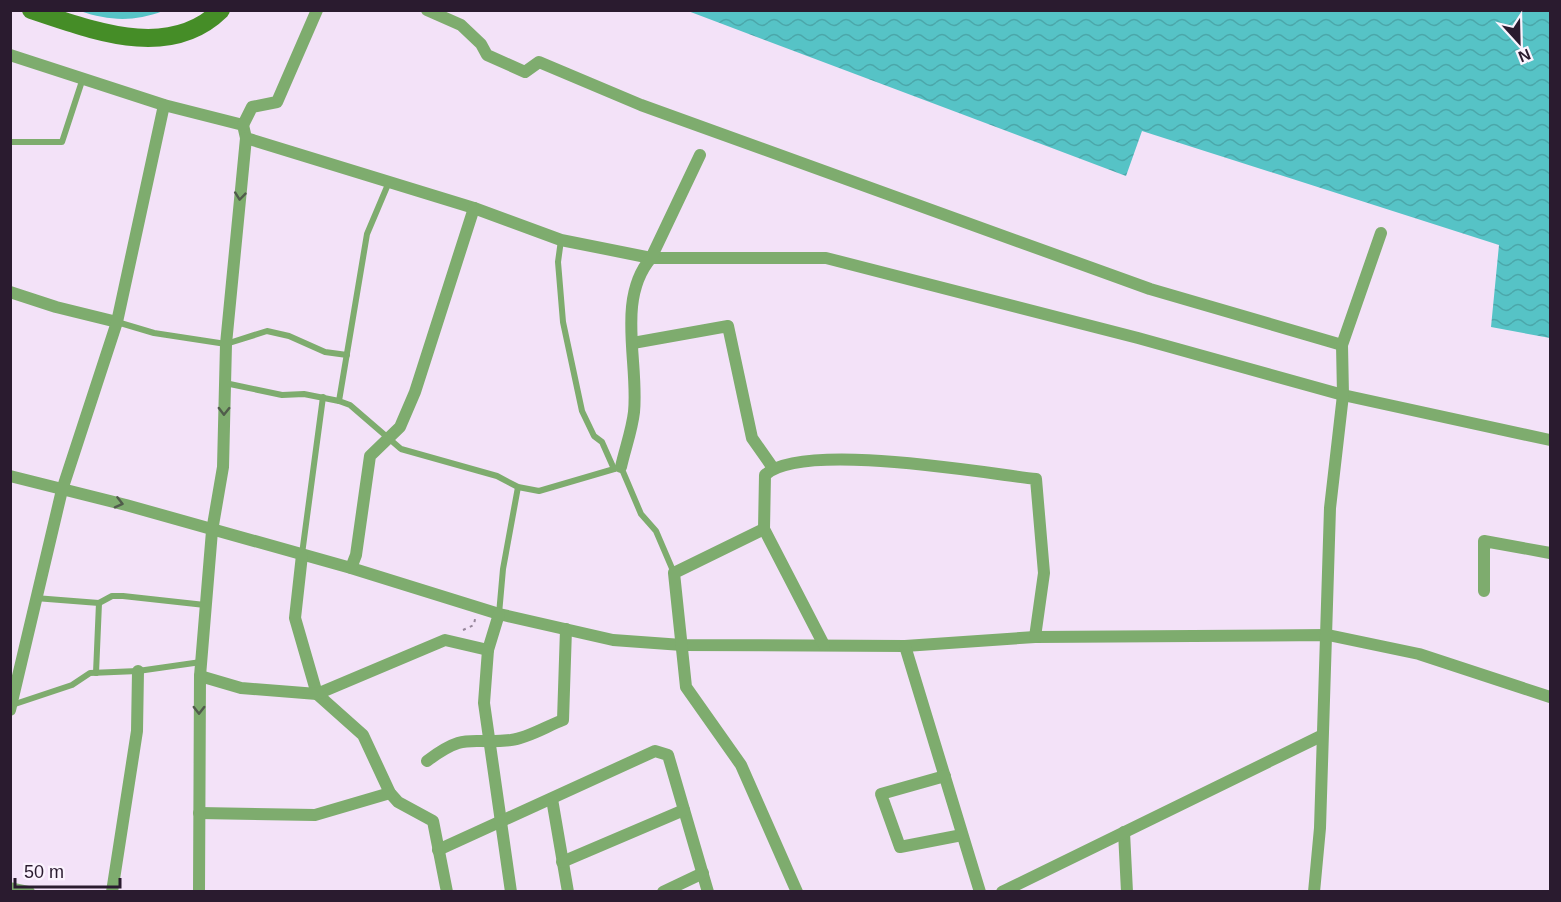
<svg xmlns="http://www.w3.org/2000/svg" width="1561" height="902" font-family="Helvetica,sans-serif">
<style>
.water{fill:url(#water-waves)}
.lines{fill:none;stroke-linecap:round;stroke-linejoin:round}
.path{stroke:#96869b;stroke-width:2;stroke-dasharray:3 4.5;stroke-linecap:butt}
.lane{stroke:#7eac6e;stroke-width:6}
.street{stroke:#7eac6e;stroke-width:12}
.secondary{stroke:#458d27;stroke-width:18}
.oneway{stroke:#505c4b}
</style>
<defs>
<pattern id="water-waves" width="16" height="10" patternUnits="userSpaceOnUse" patternTransform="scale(1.5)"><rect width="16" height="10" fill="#56c3c6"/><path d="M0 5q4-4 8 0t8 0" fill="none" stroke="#4ba7aa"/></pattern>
</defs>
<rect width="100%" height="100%" fill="#f3e2f8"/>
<g class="water">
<path d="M80 11H163C134 22 109 21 80 11Z"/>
<path d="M688 11H1550V338L1491 327 1499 245 1142 131 1126 176Z"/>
</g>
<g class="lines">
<path class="path" d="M463 630 474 625 475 619"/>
<g class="lane">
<path d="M10 142H62L83 78"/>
<path d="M389 182 367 234 339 401 350 405 401 449 497 476 518 487 539 491 621 467 641 514 656 531 674 573"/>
<path d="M561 240 558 262 563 322 582 411 594 436 602 442 614 469"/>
<path d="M117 322 154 333 226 344 267 331 289 336 325 352 347 355"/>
<path d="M225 383 282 395 304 394 339 401"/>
<path d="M302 554 323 397"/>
<path d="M35 598 99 603 112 596H123L205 605"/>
<path d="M499 614 503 569 518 487"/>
<path d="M96 673 99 603"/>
<path d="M12 705 72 685 90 673 138 671 201 662"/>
</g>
<g class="street">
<path d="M427 10 461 25 481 44 487 55 525 72 539 62 641 105 1150 289 1342 345"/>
<path d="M10 55 164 105 243 125 246 138 474 208 561 240 651 258H826L1138 338 1343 395 1550 440"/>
<path d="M243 125 252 107 277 102 317 10"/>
<path d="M10 292 56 307 117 322"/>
<path d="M633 343 728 326 752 438 773 468"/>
<path d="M621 467C625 449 632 430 634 412 639 363 616 299 651 258L700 155"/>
<path d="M10 476 126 505 351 568 499 614 613 640 682 645 905 646 1035 637 1328 635 1419 654 1550 697"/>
<path d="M764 529 674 573 686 687 741 765 797 892"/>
<path d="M302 555 295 618 317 694 363 735 390 793 398 802 433 821 447 892"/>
<path d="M351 568 356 555 370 456 400 427 415 392 474 208"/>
<path d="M1484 591V541L1550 553"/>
<path d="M824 645 764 529 765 475C802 441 983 473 1036 479L1044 573 1035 637"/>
<path d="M905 646 980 892"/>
<path d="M488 650 484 703 511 892"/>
<path d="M200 676 241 688 317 694 445 640 488 650 499 614"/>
<path d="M10 710 62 490 117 322 164 105"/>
<path d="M427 761C467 731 469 745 511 740 528 738 547 726 563 720L566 629"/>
<path d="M945 776 881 794 900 847 962 835"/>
<path d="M552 799 568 892"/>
<path d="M199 813 315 815 390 793"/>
<path d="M1124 832 1127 892"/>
<path d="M438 850 655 751 668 755 708 892"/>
<path d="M562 862 684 810"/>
<path d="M10 888 29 892"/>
<path d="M112 892 137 731 138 671"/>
<path d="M199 892 200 676 212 531 223 467 226 344 246 138"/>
<path d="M663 892 703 873"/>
<path d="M1002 892 1321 736"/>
<path d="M1314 892 1320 828 1330 508 1343 395 1342 345 1381 233"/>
</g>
<path class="secondary" d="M31 10C90 29 168 62 221 10"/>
</g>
<defs><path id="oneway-chevron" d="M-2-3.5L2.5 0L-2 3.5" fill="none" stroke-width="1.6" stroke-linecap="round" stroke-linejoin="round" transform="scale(1.5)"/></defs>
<g class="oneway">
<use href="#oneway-chevron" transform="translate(240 196) rotate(96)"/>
<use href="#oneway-chevron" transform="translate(224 411) rotate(91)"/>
<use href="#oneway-chevron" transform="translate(119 503) rotate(14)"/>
<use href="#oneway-chevron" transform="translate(199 710) rotate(90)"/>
</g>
<rect width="1561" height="902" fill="none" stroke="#2a1b2f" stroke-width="24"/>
<g transform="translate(1519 42) rotate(158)" stroke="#fbf3fe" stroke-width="4.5" paint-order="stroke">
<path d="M0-4.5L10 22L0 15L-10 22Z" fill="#2a1b2f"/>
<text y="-9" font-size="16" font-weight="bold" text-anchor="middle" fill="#2a1b2f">N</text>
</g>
<path d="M15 878v9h105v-9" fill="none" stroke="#2a1b2f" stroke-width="3"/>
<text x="24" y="878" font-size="18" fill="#2a1b2f" stroke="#fbf3fe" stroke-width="4.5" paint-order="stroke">50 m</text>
</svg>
